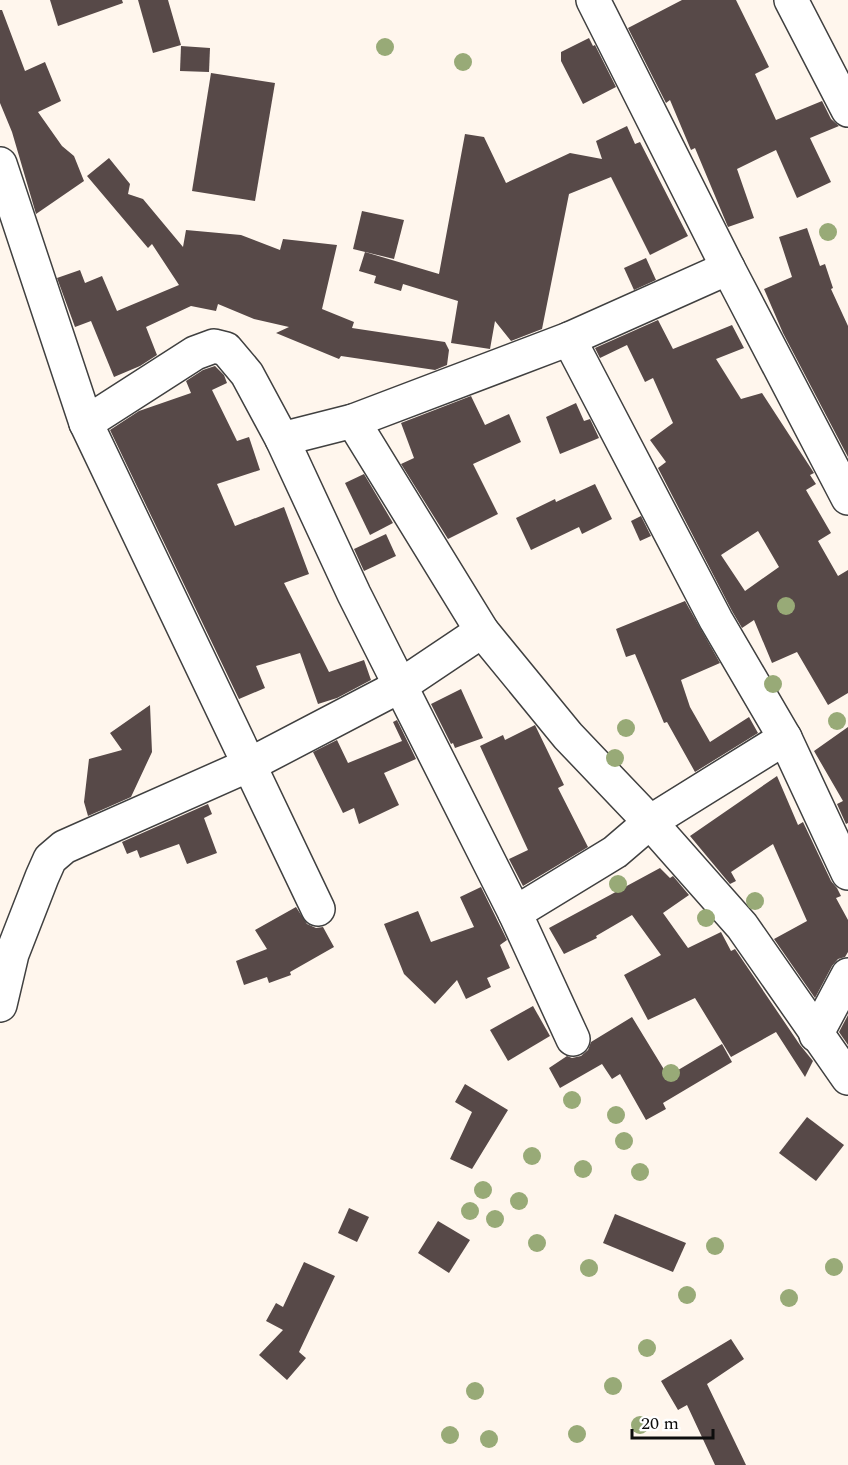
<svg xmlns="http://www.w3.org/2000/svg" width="848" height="1465" font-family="Spectral,serif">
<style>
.building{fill:#574948;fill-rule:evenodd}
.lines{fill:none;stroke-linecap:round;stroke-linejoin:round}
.minor-casing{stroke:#404040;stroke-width:36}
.minor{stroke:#fff;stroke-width:33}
.tree{fill:#98aa77}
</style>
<rect width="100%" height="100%" fill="#fff6ed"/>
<g class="building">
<path d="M50 0H122L123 3 58 26Z"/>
<path d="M138 0H168L181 45 153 53Z"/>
<path d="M682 0H736L769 67 755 74 776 120 822 101 831 119 839 126 810 138 831 182 797 198 776 150 737 169 754 218 728 227 695 148 691 150 670 100 666 103 628 28Z"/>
<path d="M0 10H2L25 71 45 62 61 101 38 112 62 146 74 156 84 181 36 214 12 132 0 103Z"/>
<path d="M589 38 593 46 595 45 616 87 583 104 561 61V52Z"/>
<path d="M181 46 210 48 209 72 180 71Z"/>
<path d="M211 73 275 83 255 201 192 191Z"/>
<path d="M627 126 635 144 640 142 688 236 650 255 611 177 569 194 542 329 511 341 495 321 490 349 451 343 458 301 403 284 401 291 374 283 376 276 359 271 365 252 439 274 465 134 484 137 506 183 570 153 602 159 596 141Z"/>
<path d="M109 158 130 184 128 194 143 199 183 247 186 230 241 235 280 250 283 239 337 245 322 309 354 322 352 328 445 342 449 350 447 365 435 370 341 356 339 359 276 333 289 327 254 319 218 304 216 311 191 306 146 327 157 355 140 366 114 377 91 321 75 327 57 278 80 270 85 283 102 276 117 311 179 285 152 244 148 248 87 176Z"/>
<path d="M362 211 404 220 394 259 353 249Z"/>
<path d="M807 228 820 266 825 264 833 288 831 289 848 326V457L783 333 764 289 792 277 779 237Z"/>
<path d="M646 258 656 280 634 290 624 268Z"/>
<path d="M658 320 673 349 732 325 744 348 716 359 741 399 762 393 814 473 810 475 816 484 806 490 831 533 818 541 838 576 848 570V693L828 705 797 652 772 663 754 620 742 628 732 611 658 468 666 462 650 440 673 423 653 378 645 382 627 345 600 358 595 348ZM758 531 779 567 745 591 721 555Z"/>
<path d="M215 366 224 375 227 383 212 390 237 441 249 437 260 470 217 484 235 526 284 507 309 574 284 583 329 672 364 660 371 680 337 698 318 704 300 653 256 666 265 688 239 699 110 430 139 411 191 393 186 381 203 370Z"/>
<path d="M471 396 485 425 509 414 521 442 473 464 498 514 448 539 401 464 414 458 401 423Z"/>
<path d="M576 403 584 421 590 419 599 438 560 454 546 417Z"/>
<path d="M364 474 393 523 370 535 345 483Z"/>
<path d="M595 484 612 519 582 534 579 527 531 550 516 518 555 499 556 502Z"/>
<path d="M641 516 651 536 640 541 631 521Z"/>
<path d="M386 534 396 556 364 571 354 549Z"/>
<path d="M685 601 720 663 681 680 690 707 710 742 749 717 758 733 695 772 667 722 664 723 635 654 626 657 616 629Z"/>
<path d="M461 689 483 738 455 748 453 743 451 744 431 704Z"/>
<path d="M150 705 152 752 131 797 88 816 84 802 89 759 122 750 110 733Z"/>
<path d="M397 720 416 759 384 773 399 805 359 824 354 808 343 813 313 752 337 740 348 763 402 741 393 722Z"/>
<path d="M535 725 564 785 558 788 588 847 523 886 509 859 528 850 480 746 503 735 505 740Z"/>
<path d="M848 727V823L846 824 837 804 843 801 814 751Z"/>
<path d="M777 776 798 825 803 822 831 881 837 888 841 896 836 898 848 920V952L845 957 838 959 832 966 815 998 774 939 807 921 773 844 731 872 736 881 730 884 690 836Z"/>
<path d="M208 804 212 814 204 818 217 853 187 864 179 844 140 858 137 850 127 854 122 842Z"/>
<path d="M660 868 670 878 673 876 689 895 663 913 688 948 721 932 731 951 735 949 800 1045 813 1061 805 1077 776 1032 731 1057 695 998 648 1020 624 975 661 955 632 915 596 936 597 938 564 954 549 928Z"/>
<path d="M481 887 507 940 500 945 510 968 487 978 491 987 466 999 457 980 435 1004 404 974 384 924 418 911 431 942 474 927 460 897Z"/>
<path d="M296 907 307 924 316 928 323 927 334 947 290 972 291 975 269 983 267 977 244 985 236 961 267 949 255 930Z"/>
<path d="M533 1006 550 1036 508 1061 490 1030Z"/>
<path d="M848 1015V1045L839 1032Z"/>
<path d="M632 1017 668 1076 722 1044 732 1062 663 1103 666 1109 646 1120 620 1074 612 1079 602 1064 560 1088 549 1068 567 1056 572 1058 581 1056 588 1050 591 1042Z"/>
<path d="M465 1084 508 1110 472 1169 450 1159 472 1112 455 1102Z"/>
<path d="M807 1117 844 1145 816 1181 779 1153Z"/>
<path d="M349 1208 369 1217 357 1242 338 1233Z"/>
<path d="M615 1214 686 1243 673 1272 603 1243Z"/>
<path d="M438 1221 470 1240 449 1273 418 1253Z"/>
<path d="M304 1262 335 1276 299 1352 306 1358 287 1380 259 1355 283 1330 266 1321 276 1303 283 1307Z"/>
<path d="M731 1339 744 1359 707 1384 746 1465H715L687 1405 678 1410 661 1381Z"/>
</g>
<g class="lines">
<defs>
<g id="minor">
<path d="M593 0 728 268 848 498"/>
<path d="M791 0 848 110"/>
<path d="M0 164 86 423 318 909"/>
<path d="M569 339 716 620 785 738 848 873"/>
<path d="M353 421 482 631 568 736 650 822 742 926 848 1078"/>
<path d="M86 423 195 353 214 346 226 349 247 374 282 439 354 594 515 913 573 1039"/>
<path d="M282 439 353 421 569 339 728 268"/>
<path d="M515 913 615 852 650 822 785 738"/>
<path d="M0 1005 12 954 42 877 50 859 64 847 249 765 400 686 482 631"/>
<path d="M816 1035 848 975"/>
</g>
</defs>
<use href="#minor" class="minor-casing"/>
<use href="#minor" class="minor"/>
</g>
<g class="tree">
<circle cx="385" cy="47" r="9"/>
<circle cx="463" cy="62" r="9"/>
<circle cx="828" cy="232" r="9"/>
<circle cx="786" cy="606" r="9"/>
<circle cx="773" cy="684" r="9"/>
<circle cx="837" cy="721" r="9"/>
<circle cx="626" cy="728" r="9"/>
<circle cx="615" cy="758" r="9"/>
<circle cx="618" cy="884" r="9"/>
<circle cx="755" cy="901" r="9"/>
<circle cx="706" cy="918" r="9"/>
<circle cx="671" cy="1073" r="9"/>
<circle cx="572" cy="1100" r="9"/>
<circle cx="616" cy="1115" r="9"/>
<circle cx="624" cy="1141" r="9"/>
<circle cx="532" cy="1156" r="9"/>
<circle cx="583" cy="1169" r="9"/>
<circle cx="640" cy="1172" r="9"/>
<circle cx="483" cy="1190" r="9"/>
<circle cx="519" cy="1201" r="9"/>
<circle cx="470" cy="1211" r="9"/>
<circle cx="495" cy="1219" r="9"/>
<circle cx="537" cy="1243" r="9"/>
<circle cx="715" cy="1246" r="9"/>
<circle cx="834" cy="1267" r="9"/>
<circle cx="589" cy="1268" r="9"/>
<circle cx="687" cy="1295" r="9"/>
<circle cx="789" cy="1298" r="9"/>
<circle cx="647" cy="1348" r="9"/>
<circle cx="613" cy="1386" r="9"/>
<circle cx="475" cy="1391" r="9"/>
<circle cx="640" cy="1425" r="9"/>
<circle cx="577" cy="1434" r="9"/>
<circle cx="450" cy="1435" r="9"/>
<circle cx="489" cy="1439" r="9"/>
</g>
<path d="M632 1429v9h81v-9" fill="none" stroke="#0d0d0d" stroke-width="3"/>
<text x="641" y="1429" font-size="18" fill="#0d0d0d" stroke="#ffffff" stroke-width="4.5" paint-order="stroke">20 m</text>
</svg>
